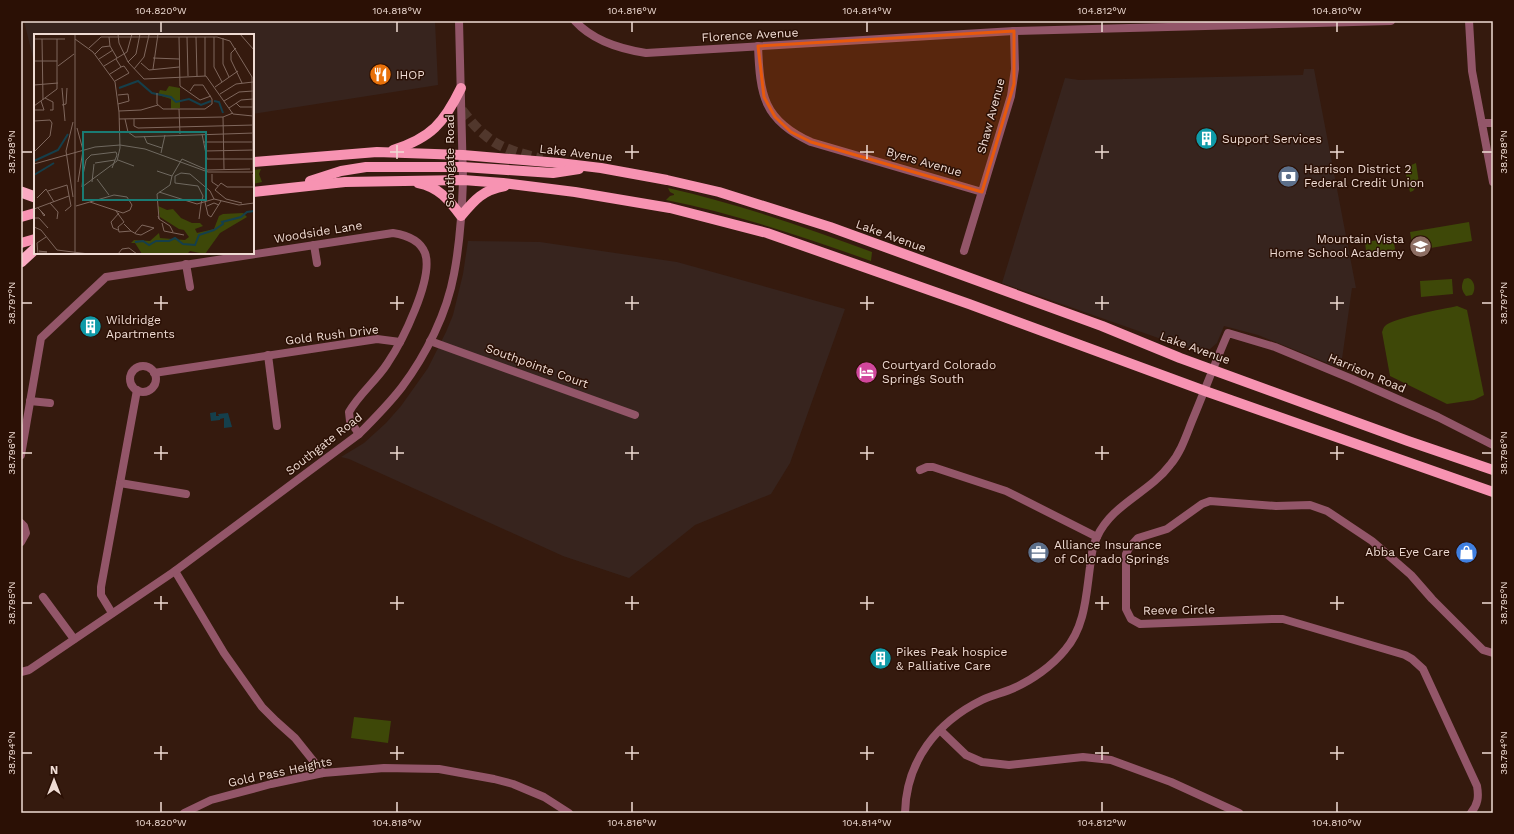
<svg xmlns="http://www.w3.org/2000/svg" width="1514" height="834" font-family="'Work Sans',sans-serif">
<style>
.commercial{fill:#37241e}
.green{fill:#3e4808}
.water{fill:#153f4b}
.lines{fill:none;stroke-linecap:round;stroke-linejoin:round}
.primary-tunnel{stroke:#51372c;stroke-width:10;stroke-dasharray:10 5;stroke-linecap:butt}
.minor{stroke:#935669;stroke-width:8}
.tertiary{stroke:#935669;stroke-width:8}
.primary{stroke:#f793b2;stroke-width:10}
.trunk{stroke:#faaac2;stroke-width:11}
.marked{fill:#e8590c;fill-opacity:0.2;stroke:#e8590c;stroke-width:3;stroke-linejoin:round}
.ticks{fill:none;stroke:#efdbd3;stroke-width:1.5}
.labels{text-anchor:middle;dominant-baseline:central;stroke-width:3;stroke-linejoin:round;paint-order:stroke}
.street-label{font-size:12px;fill:#efdbd3;stroke:#2b1005}
.poi-label{font-size:12px;fill:#efdbd3;stroke:#2b1005;text-anchor:start}
.inset-river{fill:none;stroke:#153f4b;stroke-width:2}
.inset-road{fill:none;stroke:#7f675d;stroke-width:1}
.view{fill:#1a7b73;fill-opacity:0.15;stroke:#1a7b73;stroke-width:2}
.inset-edge{fill:none;stroke:#efdbd3;stroke-width:2}
.neatline{fill:none;stroke:#efdbd3;stroke-width:1.5}
.ticks-label{font-size:10px;text-anchor:middle;fill:#efdbd3}
</style>
<rect width="100%" height="100%" fill="#351a0e"/>
<g class="commercial">
<path d="M24 21H435L438 85 253 114V35H35V66Z"/>
<path d="M1304 69H1314L1356 288H1352L1342 359V369L1258 335 1224 326 1217 343 1210 349 1199 350 1184 347 1002 283 1065 78 1079 80 1303 75Z"/>
<path d="M468 241 540 242 677 262 845 309 790 463 771 494 695 525 629 578 563 556 349 459 341 457 364 443 386 423 401 406 428 368 446 332 453 315 463 274Z"/>
</g>
<g class="green">
<path d="M1416 163 1419 183 1413 191 1410 192 1405 170 1409 166Z"/>
<path d="M261 169 259 174 262 182 253 184V170Z"/>
<path d="M668 188C738 204 805 227 872 252L871 261C804 237 736 214 666 200L670 196 674 195V194L670 192Z"/>
<path d="M1469 222 1472 241 1413 251 1410 232Z"/>
<path d="M1393 238 1396 254 1367 259 1365 242Z"/>
<path d="M1468 278C1475 280 1476 290 1472 295L1466 296C1461 290 1461 286 1464 279Z"/>
<path d="M1452 279 1453 294 1421 297 1420 281Z"/>
<path d="M1457 306 1467 310 1484 395 1474 400 1447 404 1390 376 1382 332C1383 330 1383 328 1385 326 1392 318 1444 309 1457 306Z"/>
<path d="M354 717 391 721 388 743 351 738Z"/>
</g>
<path class="water" d="M216 412V416H219L218 414 228 413 232 427 224 428V418L220 419V420L211 421 210 413Z"/>
<g class="lines">
<path class="primary-tunnel" d="M462 110C469 119 476 128 485 135 500 149 523 154 542 159"/>
<g class="minor">
<path d="M575 21C593 41 620 49 646 53L1014 31 1391 21"/>
<path d="M1469 21 1472 71 1493 182"/>
<path d="M758 46C760 95 763 120 811 142L982 192"/>
<path d="M1482 123H1493"/>
<path d="M314 245 317 263"/>
<path d="M964 251 1011 96 1015 69 1014 31"/>
<path d="M186 264 190 287"/>
<path d="M430 341 635 415"/>
<path d="M268 355 277 426"/>
<circle cx="143" cy="379" r="13"/>
<path d="M154 373 377 339 400 342"/>
<path d="M30 401 50 403"/>
<path d="M21 455 41 338 106 277 393 233C406 235 420 240 425 253 434 278 402 342 387 364 376 381 359 394 349 412L350 421 359 434"/>
<path d="M920 470 927 467H933L1006 491 1097 537"/>
<path d="M120 483 186 494"/>
<path d="M21 523 24 526 26 533 21 542"/>
<path d="M175 571 224 653 262 707 276 721 295 738 323 773"/>
<path d="M43 597 74 639"/>
<path d="M112 613 101 595V587L137 390"/>
<path d="M21 672 29 670 175 571 359 434C374 419 389 404 402 387 426 355 447 313 454 274 460 243 462 211 463 180"/>
<path d="M940 730 966 755 982 762 1009 765 1083 757 1111 760 1171 782 1239 813"/>
<path d="M184 813 211 800 271 784 323 773 384 768 439 769 494 779 513 784 544 797 569 813"/>
<path d="M905 813C906 761 937 722 982 700 992 695 1003 693 1014 688 1032 680 1052 666 1065 650 1085 627 1086 596 1090 567 1091 557 1092 546 1097 537 1112 504 1149 493 1170 465 1181 452 1186 436 1192 421 1204 392 1215 363 1228 333L1275 347 1352 379 1438 417 1493 445"/>
<path d="M1471 813C1478 804 1479 797 1477 786L1423 669 1412 659 1405 655 1283 619H1273L1140 624 1131 619 1126 609V554L1129 548 1138 538 1167 529 1202 504 1210 501 1276 506 1310 505 1327 511 1372 541 1411 575 1432 599 1483 650 1493 653"/>
</g>
<path class="tertiary" d="M459 21 463 180"/>
<g class="primary">
<path d="M393 150C431 138 444 123 461 88"/>
<path d="M253 162 377 152 463 155 559 163 601 168 667 180 719 192 830 227 1102 326 1180 358 1408 441 1493 470"/>
<path d="M310 181 341 171 366 167H463L553 173 579 169"/>
<path d="M418 183C439 187 449 200 461 216 475 199 483 190 505 186"/>
<path d="M253 192 345 182 463 180 503 183 575 192 670 208 767 233 969 304 1205 391 1493 492"/>
<path d="M21 217 35 213"/>
<path d="M21 243 35 239"/>
</g>
<g class="trunk">
<path d="M21 192 35 197"/>
<path d="M21 262 35 249"/>
</g>
</g>
<path class="marked" d="M1014 31V84L982 192 811 142 791 132 775 117 764 97 758 46Z"/>
<path class="ticks" d="M161 22V32M397 22V32M632 22V32M867 22V32M1102 22V32M1337 22V32M397 145V159M632 145V159M867 145V159M1102 145V159M1337 145V159M22 152H32M390 152H404M625 152H639M860 152H874M1095 152H1109M1330 152H1344M1482 152H1492M161 296V310M397 296V310M632 296V310M867 296V310M1102 296V310M1337 296V310M22 303H32M154 303H168M390 303H404M625 303H639M860 303H874M1095 303H1109M1330 303H1344M1482 303H1492M161 446V460M397 446V460M632 446V460M867 446V460M1102 446V460M1337 446V460M22 453H32M154 453H168M390 453H404M625 453H639M860 453H874M1095 453H1109M1330 453H1344M1482 453H1492M161 596V610M397 596V610M632 596V610M867 596V610M1102 596V610M1337 596V610M22 603H32M154 603H168M390 603H404M625 603H639M860 603H874M1095 603H1109M1330 603H1344M1482 603H1492M161 746V760M397 746V760M632 746V760M867 746V760M1102 746V760M1337 746V760M22 753H32M154 753H168M390 753H404M625 753H639M860 753H874M1095 753H1109M1330 753H1344M1482 753H1492M161 802V812M397 802V812M632 802V812M867 802V812M1102 802V812M1337 802V812"/>
<defs>
<symbol id="restaurant-disc" viewBox="-11 -11 22 22"><circle r="9.5" fill="#e8710a" stroke="#2b1005"/><path d="M-5-6h1v4h1v-4h1v4h1v-4h1v5L-1.5 .5V6h-2V.5L-5-1ZM5-6V6H3V1.5H1.5Q1.5-4 5-6Z" fill="#fff"/></symbol>
<symbol id="building-disc" viewBox="-11 -11 22 22"><circle r="9.5" fill="#0f9aa8" stroke="#2b1005"/><path d="M-4-6H4V6H1V3H-1V6H-4ZM-2.5-4.3h1.7v1.8h-1.7ZM.8-4.3h1.7v1.8H.8ZM-2.5-1h1.7V.8h-1.7ZM.8-1h1.7V.8H.8Z" fill="#fff"/></symbol>
<symbol id="bank-disc" viewBox="-11 -11 22 22"><circle r="9.5" fill="#5c6f8a" stroke="#2b1005"/><path d="M-6-4H6V4H-6ZM0-2.3a2.3 2.3 0 1 0 0 4.6a2.3 2.3 0 1 0 0-4.6Z" fill="#fff"/></symbol>
<symbol id="school-disc" viewBox="-11 -11 22 22"><circle r="9.5" fill="#8d6e63" stroke="#2b1005"/><path d="M0-5L7-2L0 1L-7-2ZM-4 1L0 2.5L4 1V4Q0 6-4 4Z" fill="#fff"/></symbol>
<symbol id="hotel-disc" viewBox="-11 -11 22 22"><circle r="9.5" fill="#d1479c" stroke="#2b1005"/><path d="M-6-4.5h1.5V1H6V5H4.5V3h-9V5H-6ZM-4 0a1.8 1.8 0 1 1 3.6 0ZM.5 0V-2.5h3Q6-2.5 6 0Z" fill="#fff"/></symbol>
<symbol id="office-disc" viewBox="-11 -11 22 22"><circle r="9.5" fill="#5c6f8a" stroke="#2b1005"/><path d="M-6-3h4V-5.5h4V-3h4V5H-6ZM-1-4.5V-3h2v-1.5ZM-6 0V1H6V0Z" fill="#fff"/></symbol>
<symbol id="shop-disc" viewBox="-11 -11 22 22"><circle r="9.5" fill="#3f7fe0" stroke="#2b1005"/><path d="M-5-2.5h2.3a2.7 3.5 0 0 1 5.4 0H5L5.5 6h-11ZM-1.5-2.5h3a1.5 2.3 0 0 0-3 0Z" fill="#fff"/></symbol>
</defs>
<g fill-rule="evenodd">
<use href="#restaurant-disc" x="368" y="62" width="25" height="25"/>
<use href="#building-disc" x="1194" y="126" width="25" height="25"/>
<use href="#bank-disc" x="1276" y="164" width="25" height="25"/>
<use href="#school-disc" x="1408" y="234" width="25" height="25"/>
<use href="#building-disc" x="78" y="314" width="25" height="25"/>
<use href="#hotel-disc" x="854" y="360" width="25" height="25"/>
<use href="#office-disc" x="1026" y="540" width="25" height="25"/>
<use href="#shop-disc" x="1454" y="540" width="25" height="25"/>
<use href="#building-disc" x="868" y="646" width="25" height="25"/>
</g>
<g class="labels">
<g class="street-label">
<text transform="translate(750 35) rotate(-3)">Florence Avenue</text>
<text transform="translate(991 116) rotate(-75)">Shaw Avenue</text>
<text transform="translate(576 153) rotate(7)">Lake Avenue</text>
<text transform="translate(450 161) rotate(-90)">Southgate Road</text>
<text transform="translate(924 162) rotate(16)">Byers Avenue</text>
<text transform="translate(318 232) rotate(-9)">Woodside Lane</text>
<text transform="translate(891 236) rotate(20)">Lake Avenue</text>
<text transform="translate(332 335) rotate(-7)">Gold Rush Drive</text>
<text transform="translate(1195 348) rotate(20)">Lake Avenue</text>
<text transform="translate(537 366) rotate(20)">Southpointe Court</text>
<text transform="translate(1367 373) rotate(23)">Harrison Road</text>
<text transform="translate(324 444) rotate(-38)">Southgate Road</text>
<text transform="translate(1179 610) rotate(-1)">Reeve Circle</text>
<text transform="translate(280 772) rotate(-12)">Gold Pass Heights</text>
</g>
<g class="poi-label">
<text x="396" y="75">IHOP</text>
<text x="1222" y="139">Support Services</text>
<text x="1304" y="169">Harrison District 2<tspan x="1304" dy="14">Federal Credit Union</tspan></text>
<text x="1404" y="239" text-anchor="end">Mountain Vista<tspan x="1404" dy="14">Home School Academy</tspan></text>
<text x="106" y="320">Wildridge<tspan x="106" dy="14">Apartments</tspan></text>
<text x="882" y="365">Courtyard Colorado<tspan x="882" dy="14">Springs South</tspan></text>
<text x="1054" y="545">Alliance Insurance<tspan x="1054" dy="14">of Colorado Springs</tspan></text>
<text x="1450" y="552" text-anchor="end">Abba Eye Care</text>
<text x="896" y="652">Pikes Peak hospice<tspan x="896" dy="14">&amp; Palliative Care</tspan></text>
</g>
</g>
<g transform="translate(34 34)">
<rect width="220" height="220" fill="#351a0e"/>
<path d="M135 52 146 54V74L137 75V65L124 61 126 56 132 57ZM124 172 133 176 139 175 147 184 158 189H166L169 192 161 195 163 199 180 195 185 182 189 180 209 179 213 183 186 199 171 220 156 217 153 220H108L101 209H97L100 206 116 207 125 199 126 204 151 206 155 203 150 196 145 195 126 183Z" fill="#3e4808"/>
<path class="inset-river" d="M85 54 104 47 118 59 137 63 142 68 155 65 167 71 177 67M180 67 185 68 189 79M0 127 24 116 34 100M0 141 20 129M101 208 109 207 115 211 122 207H135L141 204 149 210 161 211 165 201 180 196 189 190 188 188 207 183 213 178 220 177"/>
<path class="inset-road" d="M41 0V220M84 0 85 9 94 28 110 45 172 42 199 80 219 82M206 0 220 16M75 3 76 12 83 24M145 3 146 52 166 66 177 62M153 3 154 42M162 3 163 42M171 3V42M180 3V33L188 48M189 4V30L195 43M0 5H31M8 5 9 66M41 5 59 18 81 48 85 78 86 114 83 127 48 153 49 142M55 14 67 3H183L196 7 218 43 219 138M202 14 197 19V26L208 49M61 20 68 13 76 12M119 24 145 25M65 25 79 16M0 27H23M94 28 102 20 106 0M107 29 115 36 145 33M24 32 40 20M70 32 93 18 98 0M100 35 110 23 115 1M119 35 124 0M76 40 87 33M81 47 95 39 90 32 87 33 82 25M0 51 24 49M181 53 204 37M28 54 31 87M123 59V70L129 75H171L178 70V65L169 51H160L156 57M186 60 202 50 219 48M84 61 94 60 95 67 84 70M11 64 19 68V76H16M190 67 205 58 219 57M202 69 206 73H219M28 71 32 70 33 54M0 72 23 55V5M195 74 207 66 219 65M145 75 146 100M0 76H10L7 67M85 77 107 76 124 71M189 83 190 135M85 85 189 83 199 79M91 85 94 98 101 103 220 99M100 85V92L104 94 220 91M0 87 16 86 18 89 16 102 0 118M39 88 32 117 39 163M43 94 49 116 44 148M168 100 173 125H220M110 102 113 109 128 114M169 108H218M171 117 220 116M127 119 131 101M84 126 100 132M61 129 81 126M0 130 61 113 86 111 111 115 174 138H220M123 137 138 142M178 140V148L184 152M219 140 220 171M49 141 52 126 57 121 82 118 83 121 78 134M63 145 75 161M58 148 60 130M14 157 33 151 37 172 31 177M125 158 163 170 180 165 205 171 220 169M3 164 12 155 20 168M171 168 174 181 177 183 187 167M16 169 24 178 23 185M208 169 192 165 181 156 187 149 193 153H219M167 170 169 162 164 152 141 149V142L147 139 156 140 176 157 180 165M42 172 80 161 93 163 98 171 96 176 89 179 56 168M173 172 180 169 185 171M4 174 11 181 10 182 7 177M0 175 35 162M82 177 90 188 84 193 85 198 97 197M124 182 125 185 123 160 136 151 138 142 148 125 173 136 216 135M0 184H5L14 194M125 185 136 192 139 198M165 185 167 170M128 189 130 197 150 201M90 190 97 197 102 200 107 201 120 194 108 191 101 199M0 193 7 196 23 216 55 220M84 196 79 194 77 188 85 179M5 218H13L5 217M4 220 3 209 12 203M84 220 88 215 95 214 103 220"/>
<path class="view" d="M49 98H172V166H49Z"/>
<rect width="220" height="220" class="inset-edge"/>
</g>
<rect width="1514" height="834" fill="none" stroke="#2b1005" stroke-width="44"/>
<g transform="translate(54 780)" stroke="#2b1005" stroke-width="3" paint-order="stroke">
<path d="M0-3L7 15L0 10L-7 15Z" fill="#efdbd3"/>
<text y="-6" font-size="11" font-weight="bold" text-anchor="middle" fill="#efdbd3">N</text>
</g>
<rect x="22" y="22" width="1470" height="790" class="neatline"/>
<g class="ticks-label">
<text x="161" y="14">104.820°W</text>
<text x="397" y="14">104.818°W</text>
<text x="632" y="14">104.816°W</text>
<text x="867" y="14">104.814°W</text>
<text x="1102" y="14">104.812°W</text>
<text x="1337" y="14">104.810°W</text>
<text transform="translate(11 152) rotate(-90)" y="4">38.798°N</text>
<text transform="translate(1503 152) rotate(-90)" y="4">38.798°N</text>
<text transform="translate(11 303) rotate(-90)" y="4">38.797°N</text>
<text transform="translate(1503 303) rotate(-90)" y="4">38.797°N</text>
<text transform="translate(11 453) rotate(-90)" y="4">38.796°N</text>
<text transform="translate(1503 453) rotate(-90)" y="4">38.796°N</text>
<text transform="translate(11 603) rotate(-90)" y="4">38.795°N</text>
<text transform="translate(1503 603) rotate(-90)" y="4">38.795°N</text>
<text transform="translate(11 753) rotate(-90)" y="4">38.794°N</text>
<text transform="translate(1503 753) rotate(-90)" y="4">38.794°N</text>
<text x="161" y="826">104.820°W</text>
<text x="397" y="826">104.818°W</text>
<text x="632" y="826">104.816°W</text>
<text x="867" y="826">104.814°W</text>
<text x="1102" y="826">104.812°W</text>
<text x="1337" y="826">104.810°W</text>
</g>
</svg>
